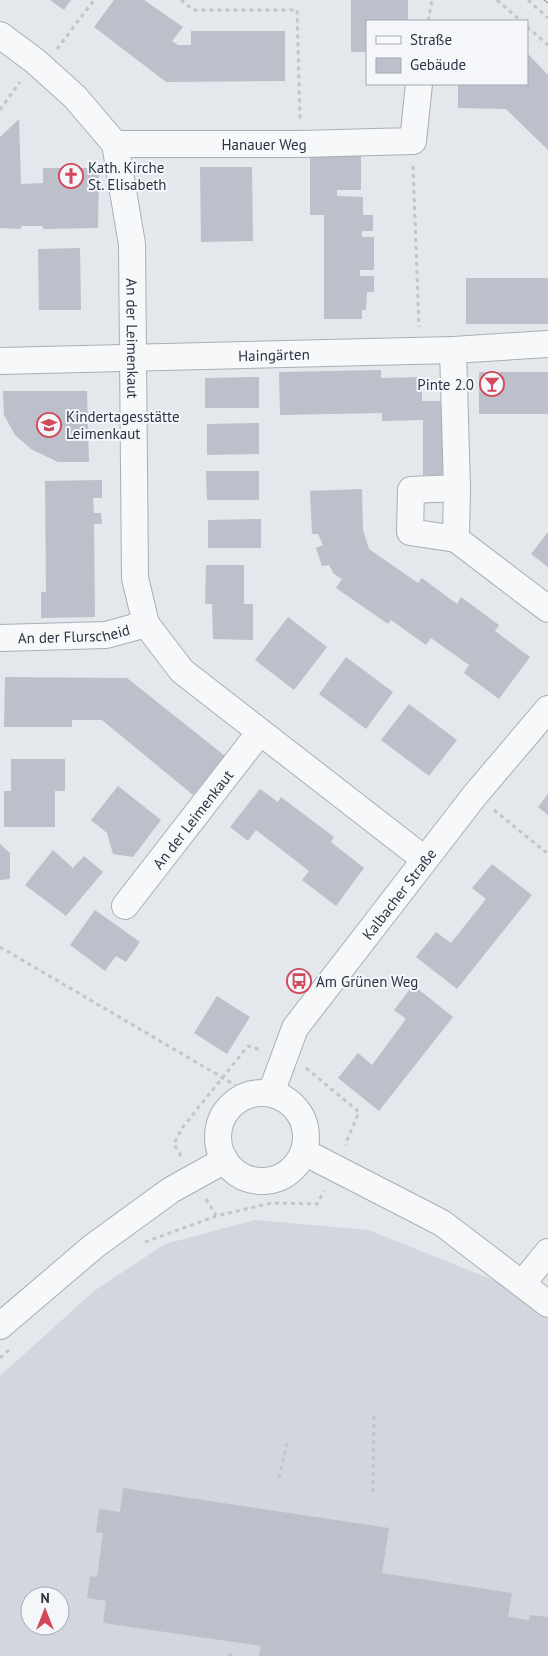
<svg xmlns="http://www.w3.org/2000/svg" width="548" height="1656" font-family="'PT Sans',sans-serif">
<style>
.built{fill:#d2d6de;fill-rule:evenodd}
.building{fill:#bbc0ca}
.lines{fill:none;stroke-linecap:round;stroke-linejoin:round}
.street-casing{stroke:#a9aeb7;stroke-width:28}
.path{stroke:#c2c5cb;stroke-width:3;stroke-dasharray:4 4;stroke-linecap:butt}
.street{stroke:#f7f8fa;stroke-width:26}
.tram{stroke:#7d8696;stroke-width:1}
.labels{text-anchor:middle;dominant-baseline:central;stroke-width:4;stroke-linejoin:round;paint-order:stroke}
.street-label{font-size:15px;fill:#2b3445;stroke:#f4f6f9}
.poi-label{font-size:15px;fill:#2b3445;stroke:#f4f6f9;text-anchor:start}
</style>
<rect width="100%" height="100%" fill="#e4e7ec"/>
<path class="built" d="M255 1220 368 1230 539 1298 548 1287V1656H0V1376L94 1291 165 1244ZM30 1596H60V1626H30Z"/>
<g class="building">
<path d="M50 0H71L64 10Z"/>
<path d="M114 0H144L183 27 172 41 178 45H191V31H285V81L166 82 94 27Z"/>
<path d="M351 0H408V21H367V52H351Z"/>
<path d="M527 53 548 75V150L506 109 458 108V84H527Z"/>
<path d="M19 119 21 184 43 183V168H99L98 228 44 229 42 226H22L20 229 0 228V137Z"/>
<path d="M310 148 361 149V190H337V196L363 197V215H373V231H362V237H374V270H360V276H374V292H367L366 310H362V319H324V215H310Z"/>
<path d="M200 167H252L253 241 201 242Z"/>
<path d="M80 248 81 310H39L38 249Z"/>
<rect x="466" y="278" width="82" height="46"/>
<path d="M381 370V378L422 377V401H442L443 475H423V420L382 421V413L280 415 279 372Z"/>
<rect x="479" y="372" width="69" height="42"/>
<path d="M259 377V408H205V378Z"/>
<path d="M3 391H87L89 462H58L31 449 15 435 4 415Z"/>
<path d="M259 423V454L207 455V424Z"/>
<path d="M206 471H259V500H207Z"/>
<path d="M102 480V498H93L94 513H101L102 524H94L95 617 41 618V592H46L45 481Z"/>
<path d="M362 489 363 530 369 549 418 583 422 578 457 604 461 597 499 625 495 631 530 657 499 699 464 673 469 665 431 638 426 645 391 620 388 624 336 588 342 579 334 574 329 565 322 566 316 548 323 545 318 534H312L310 491Z"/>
<path d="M261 519V548H208V520Z"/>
<path d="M548 532V567L531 554Z"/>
<path d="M206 565H244V604H253V640L213 639 212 604H205Z"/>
<path d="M288 617 327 647 294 690 255 660Z"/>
<path d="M346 657 393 692 366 729 319 694Z"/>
<path d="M5 677 127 678 225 756 193 795 102 720H72V727H4Z"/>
<path d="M409 704 457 740 429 776 381 740Z"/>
<path d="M11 759H65V791H55V827H4V791H11Z"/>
<path d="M118 786 161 820 133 857 113 854 107 833 91 820Z"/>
<path d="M260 789 278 802 281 797 334 837 331 842 364 868 336 906 302 880 309 871 256 830 248 841 230 827Z"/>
<path d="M548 794V815L538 807Z"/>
<path d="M0 844 10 853V879L0 880Z"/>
<path d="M53 850 73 868 84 856 103 872 66 916 25 885Z"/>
<path d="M492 864 532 895 457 989 416 957 436 932 451 943 486 899 472 888Z"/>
<path d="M95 910 140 942 126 962 116 956 105 971 70 945Z"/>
<path d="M413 985 453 1017 379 1111 338 1078 358 1053 372 1065 406 1019 394 1010Z"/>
<path d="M217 996 250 1017 227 1054 194 1033Z"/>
<path d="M123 1488 389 1528 382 1573 512 1593 508 1617 529 1620 530 1615 548 1617V1656H259L261 1646 103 1623 106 1601 87 1598 90 1576 97 1577 103 1533 96 1532 99 1509 120 1512Z"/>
</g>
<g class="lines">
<defs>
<g id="street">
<path id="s1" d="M0 35 35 61 75 97 115 144 132 244 135 578 146 624 182 671 424 859"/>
<path id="s2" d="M115 144H301L413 141 419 84"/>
<path d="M453 350 457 488 456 539 548 609"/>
<path id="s3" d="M0 361 453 350 548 344"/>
<path d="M456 539 410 532 411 490 457 488"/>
<path id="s4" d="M0 638 106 635 146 624"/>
<path id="s5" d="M125 906 260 732"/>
<path id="s6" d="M271 1093 295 1028 475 795 548 709"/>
<circle cx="262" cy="1137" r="44"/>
<path d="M304 1152 442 1223 548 1304"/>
<path d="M522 1284 548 1252"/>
<path d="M0 1326 94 1246 171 1190 225 1160"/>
</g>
</defs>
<use href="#street" class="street-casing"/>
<g class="path">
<path d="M181 0 193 10H297L300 119"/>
<path d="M497 0 521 21"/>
<path d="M528 0 548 18"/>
<path d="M428 21 432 0"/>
<path d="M527 27 548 45"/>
<path d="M57 49 94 0"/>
<path d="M0 110 20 82"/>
<path d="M413 166 419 327"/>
<path d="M494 810 548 854"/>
<path d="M0 947 247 1092"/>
<path d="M306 1068 359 1112 345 1145"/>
<path d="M181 1156 174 1144 182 1128 248 1046 261 1050"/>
<path d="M206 1199 216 1215"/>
<path d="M145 1242 216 1216 271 1203 317 1204 324 1191"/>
<path d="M0 1358 9 1350"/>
<path d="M279 1478 287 1442"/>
<path d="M373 1492 374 1412"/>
<path d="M228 1656 232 1654"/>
</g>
<use href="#street" class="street"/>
<path class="tram" d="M544 0 548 3"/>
</g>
<defs>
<symbol id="church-ring" viewBox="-11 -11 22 22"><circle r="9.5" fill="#f4f6f9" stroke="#d1495b" stroke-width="1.5"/><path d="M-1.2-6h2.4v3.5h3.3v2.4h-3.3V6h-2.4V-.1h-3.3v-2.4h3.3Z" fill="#d1495b"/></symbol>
<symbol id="bar-ring" viewBox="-11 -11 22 22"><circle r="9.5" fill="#f4f6f9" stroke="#d1495b" stroke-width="1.5"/><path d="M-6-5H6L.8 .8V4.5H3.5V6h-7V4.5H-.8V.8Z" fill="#d1495b"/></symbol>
<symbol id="school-ring" viewBox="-11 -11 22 22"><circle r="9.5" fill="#f4f6f9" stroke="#d1495b" stroke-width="1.5"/><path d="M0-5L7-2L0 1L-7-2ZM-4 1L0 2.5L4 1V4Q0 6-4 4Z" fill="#d1495b"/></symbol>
<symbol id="bus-ring" viewBox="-11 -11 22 22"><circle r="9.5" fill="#f4f6f9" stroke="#d1495b" stroke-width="1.5"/><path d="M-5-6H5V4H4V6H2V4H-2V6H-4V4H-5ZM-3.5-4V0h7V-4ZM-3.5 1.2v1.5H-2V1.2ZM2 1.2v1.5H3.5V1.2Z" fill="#d1495b"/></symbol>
</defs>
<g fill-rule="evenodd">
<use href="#church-ring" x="57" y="162" width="28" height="28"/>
<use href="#bar-ring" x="478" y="370" width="28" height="28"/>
<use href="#school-ring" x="35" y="411" width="28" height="28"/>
<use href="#bus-ring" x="285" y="967" width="28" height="28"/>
</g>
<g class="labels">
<g class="street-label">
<text stroke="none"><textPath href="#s2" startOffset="149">Hanauer Weg</textPath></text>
<text stroke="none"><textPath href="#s1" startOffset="355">An der Leimenkaut</textPath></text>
<text stroke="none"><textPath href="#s3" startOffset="274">Haingärten</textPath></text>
<text stroke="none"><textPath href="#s4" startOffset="74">An der Flurscheid</textPath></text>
<text stroke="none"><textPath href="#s5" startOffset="110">An der Leimenkaut</textPath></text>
<text stroke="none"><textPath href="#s6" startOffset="239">Kalbacher Straße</textPath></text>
</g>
<g class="poi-label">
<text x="88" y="167">Kath. Kirche<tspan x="88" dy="17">St. Elisabeth</tspan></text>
<text x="474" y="384" text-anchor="end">Pinte 2.0</text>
<text x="66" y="416">Kindertagesstätte<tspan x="66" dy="17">Leimenkaut</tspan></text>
<text x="316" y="981">Am Grünen Weg</text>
</g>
</g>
<rect x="366" y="20" width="162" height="65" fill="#f4f6f9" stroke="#a4a8b1"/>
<rect x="376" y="36" width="25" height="8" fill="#f7f8fa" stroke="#a4a8b1"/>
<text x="410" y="45" font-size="15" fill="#2b3445">Straße</text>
<rect x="376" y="58" width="25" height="15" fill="#bbc0ca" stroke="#a4a8b1"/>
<text x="410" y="70" font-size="15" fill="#2b3445">Gebäude</text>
<g transform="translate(45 1611)"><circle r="24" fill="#f4f6f9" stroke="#a4a8b1"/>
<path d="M0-4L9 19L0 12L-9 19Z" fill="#d1495b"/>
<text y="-8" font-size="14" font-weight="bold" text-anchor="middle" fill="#2b3445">N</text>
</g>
</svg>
